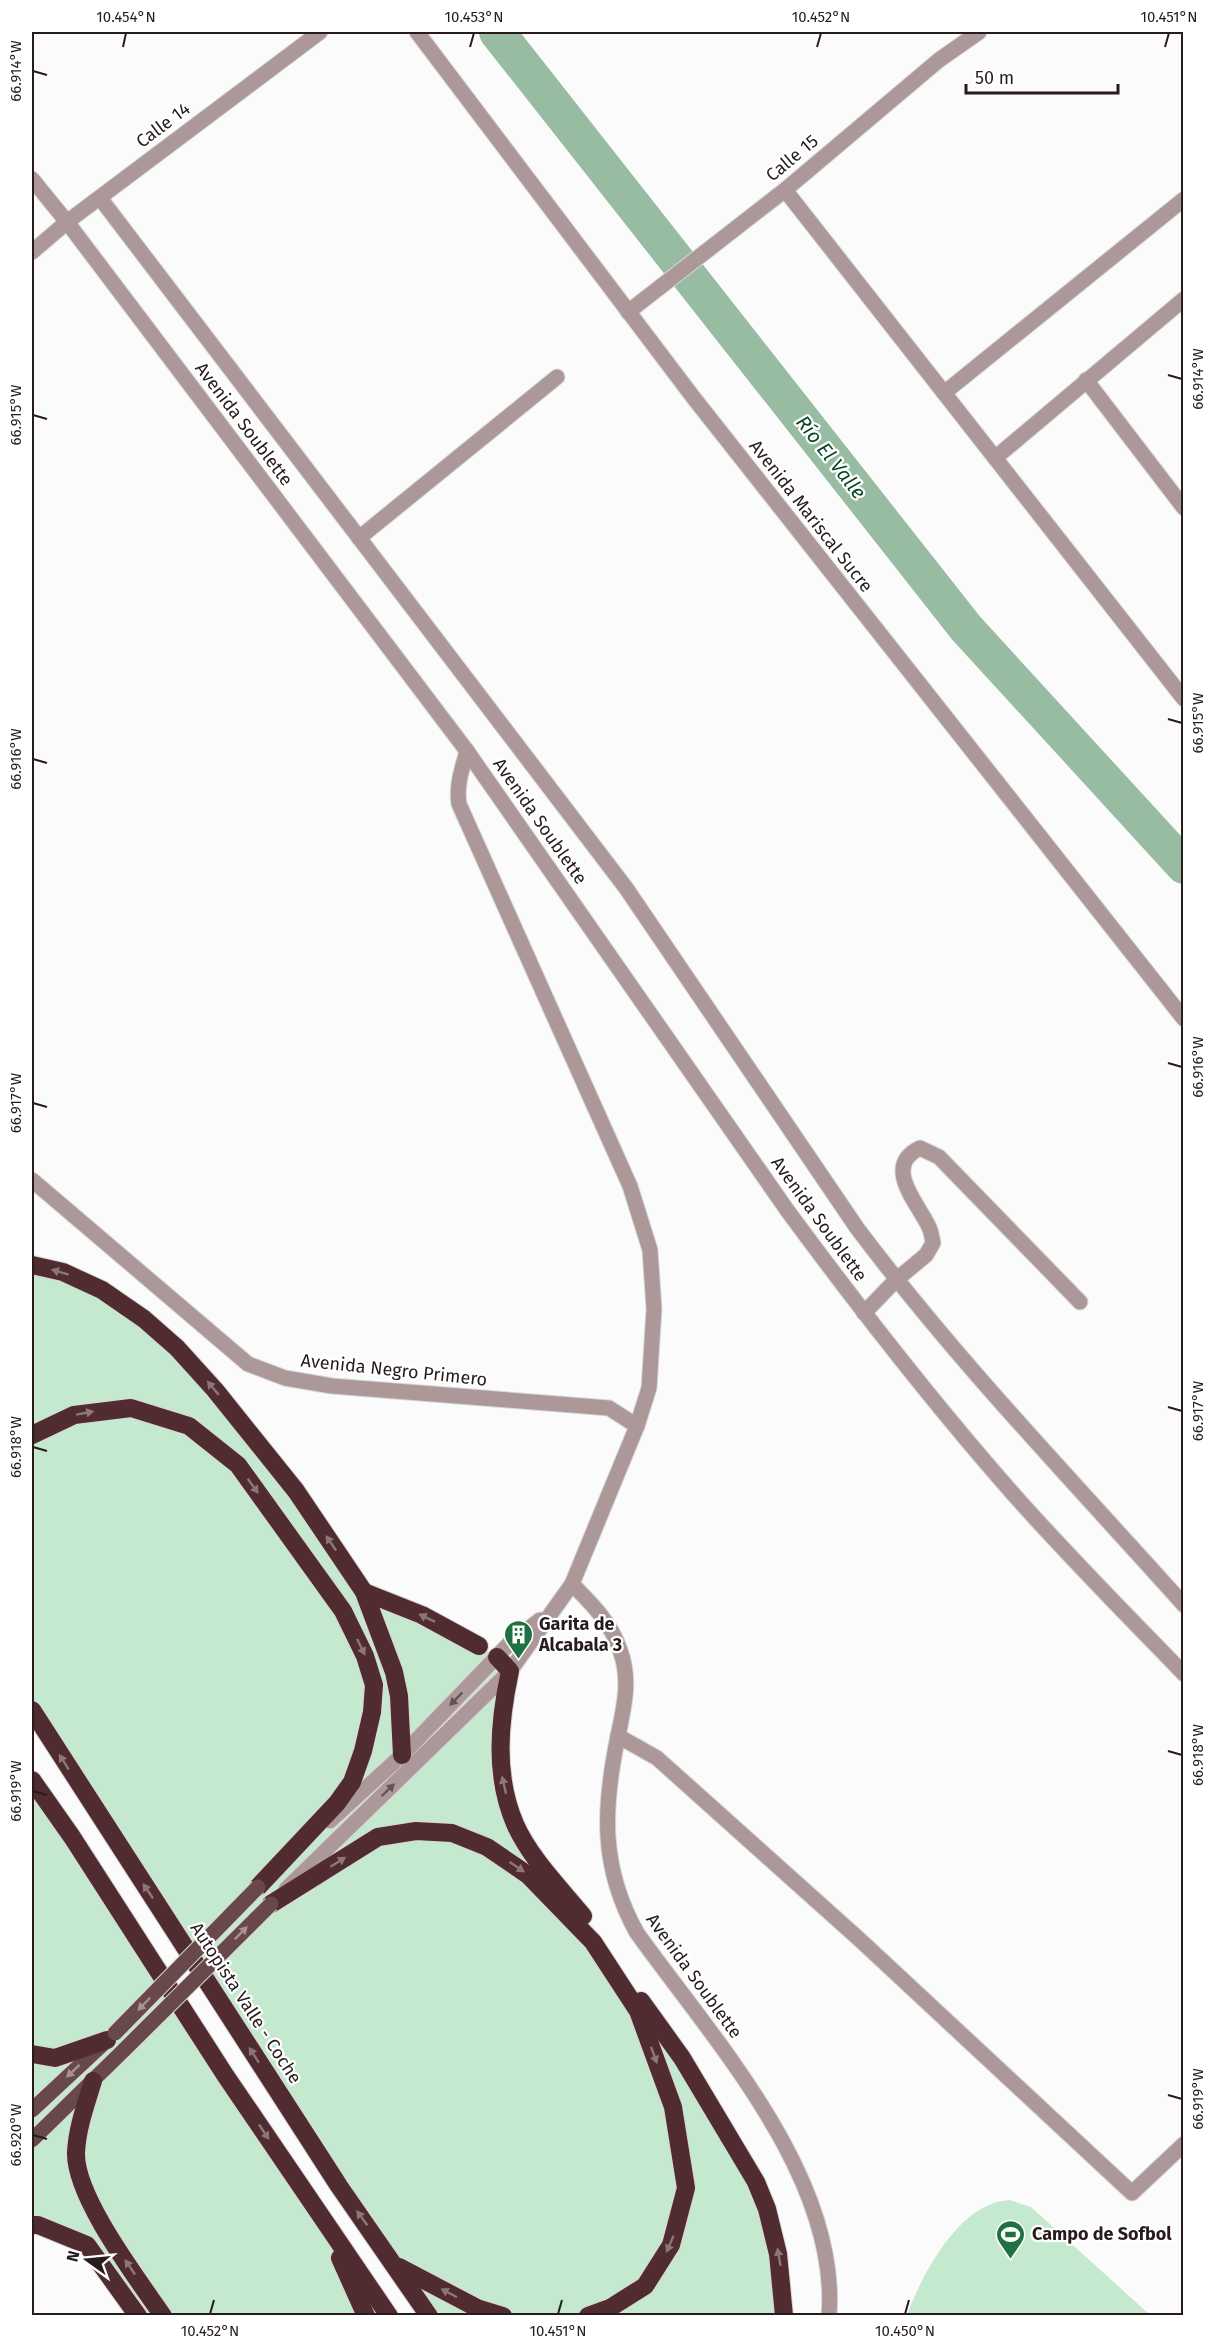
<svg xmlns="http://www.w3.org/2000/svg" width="1215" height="2347" font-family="'Fira Sans',sans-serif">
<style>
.green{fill:#c4e9ce}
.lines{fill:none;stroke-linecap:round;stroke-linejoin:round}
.river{stroke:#98bca2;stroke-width:36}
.minor-casing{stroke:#d9d7d7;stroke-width:17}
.major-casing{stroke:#d9d7d7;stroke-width:17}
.highway-casing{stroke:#d9d7d7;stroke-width:20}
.minor{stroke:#ac9899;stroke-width:15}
.major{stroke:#68484b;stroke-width:15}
.highway{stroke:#502c30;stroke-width:18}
.major-bridge-casing{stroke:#d9d7d7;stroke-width:17;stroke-linecap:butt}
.major-bridge{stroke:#68484b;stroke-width:15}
.oneway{fill:#8d7678}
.oneway2{fill:#635354}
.oneway3{fill:#a49193}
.ticks{fill:none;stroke:#271b1c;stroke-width:2}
.labels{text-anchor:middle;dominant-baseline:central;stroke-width:4.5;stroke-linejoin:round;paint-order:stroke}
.street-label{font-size:18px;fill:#271b1c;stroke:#fff}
.poi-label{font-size:18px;font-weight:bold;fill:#271b1c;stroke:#fff;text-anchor:start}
.water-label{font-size:20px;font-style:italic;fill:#0a4726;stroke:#fff}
.neatline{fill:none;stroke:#271b1c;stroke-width:2}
.ticks-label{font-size:15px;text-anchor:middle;fill:#271b1c}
</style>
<rect width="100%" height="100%" fill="#fbfbfb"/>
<g class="green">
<path d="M32 1265 63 1272 177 1348 364 1592 479 1646 497 1657 510 1671 502 1716 516 1825 587 1921 646 2008 756 2182 784 2315H429L32 1710Z"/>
<path d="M32 1780 389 2315H138L88 2245 32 2225Z"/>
<path d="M1009 2200 1031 2207 1150 2315H907C922 2274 959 2203 1009 2200Z"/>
</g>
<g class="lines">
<path class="river" d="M497 32 966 628 1184 866"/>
<defs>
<g id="minor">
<path d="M417 32 693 397 1184 1019"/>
<path d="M32 179 67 222 467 751 787 1210C857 1305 930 1399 1008 1488 1064 1552 1125 1613 1184 1674"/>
<path d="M785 190 1184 699"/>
<path d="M100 198 626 888 857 1228C957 1361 1073 1481 1184 1605"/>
<path d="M32 252 67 222 320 32"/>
<path d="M628 312 785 190 939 60 979 32"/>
<path d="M1086 380 1184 508"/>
<path d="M944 393 1184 199"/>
<path d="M995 458 1184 299"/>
<path d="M359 538 557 377"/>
<path d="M32 1180 248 1364 285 1378 332 1386 609 1408 637 1426"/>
<path d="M864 1313 896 1280 926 1255 933 1243C932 1237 931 1230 928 1225 916 1201 883 1166 920 1148L939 1157 1080 1302"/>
<path d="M572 1584C592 1604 611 1623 620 1650 631 1680 624 1707 618 1736 603 1808 600 1867 637 1933 713 2039 840 2177 829 2316"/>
<path d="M618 1736 657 1758 859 1939 1132 2193 1184 2144"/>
<path d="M330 1821 402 1755 510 1643 540 1620"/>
<path d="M286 1889 510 1671 572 1584 637 1426 649 1388 654 1309 650 1250 630 1186 459 804C456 786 462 769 467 751"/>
</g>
<g id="major">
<path d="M32 2110 104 2043"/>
<path d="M32 2140 125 2049"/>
</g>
<g id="highway">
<path d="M32 1265 63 1272 102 1290 144 1319 177 1348 215 1390 296 1491 364 1592 394 1672 399 1696 402 1755"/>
<path d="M32 1435 74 1415 131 1408 189 1426 238 1465 343 1611 365 1656 374 1685 372 1712 363 1751 352 1782 337 1803 258 1887"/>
<path d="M364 1592 422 1615 479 1646"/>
<path d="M497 1657 510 1671C499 1722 494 1775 515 1824 530 1858 560 1888 583 1916"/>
<path d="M32 1710 339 2186 429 2316"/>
<path d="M32 1780 72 1837 225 2075 389 2316"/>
<path d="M271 1904 378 1837 416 1831 452 1833 487 1847 528 1875 593 1942 638 2011 673 2107 686 2188 671 2245 645 2286 610 2308 588 2316"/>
<path d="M641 2001 682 2058 756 2182 767 2209 778 2254 784 2316"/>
<path d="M32 2054 55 2058 107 2040"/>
<path d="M93 2081C86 2104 77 2128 76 2153 75 2197 137 2278 163 2316"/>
<path d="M32 2225H38L87 2245 138 2316"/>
<path d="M340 2258 366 2316"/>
<path d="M399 2267 477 2308 503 2316"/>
</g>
</defs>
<use href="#minor" class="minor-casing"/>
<use href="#major" class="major-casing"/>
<use href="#highway" class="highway-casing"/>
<use href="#minor" class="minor"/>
<use href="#major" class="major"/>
<use href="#highway" class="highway"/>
<defs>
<g id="major-bridge">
<path d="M115 2033 258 1887"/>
<path d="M125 2049 271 1904"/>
</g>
</defs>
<use href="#major-bridge" class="major-bridge-casing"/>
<use href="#major-bridge" class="major-bridge"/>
</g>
<defs><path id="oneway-solid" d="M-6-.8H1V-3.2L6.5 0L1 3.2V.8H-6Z" transform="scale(1.5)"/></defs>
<g class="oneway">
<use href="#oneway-solid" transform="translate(60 1272) rotate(-163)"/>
<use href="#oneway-solid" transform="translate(213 1388) rotate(-130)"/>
<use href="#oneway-solid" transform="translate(85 1413) rotate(-10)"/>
<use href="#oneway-solid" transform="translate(253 1486) rotate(54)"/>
<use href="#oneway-solid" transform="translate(331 1543) rotate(-124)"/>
<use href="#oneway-solid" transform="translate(427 1618) rotate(-154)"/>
<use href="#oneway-solid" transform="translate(361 1647) rotate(64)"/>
<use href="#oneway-solid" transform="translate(64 1762) rotate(-122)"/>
<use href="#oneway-solid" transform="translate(504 1785) rotate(-103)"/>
<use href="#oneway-solid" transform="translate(338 1862) rotate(-32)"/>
<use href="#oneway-solid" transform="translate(517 1867) rotate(34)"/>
<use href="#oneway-solid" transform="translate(148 1891) rotate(-124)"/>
<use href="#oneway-solid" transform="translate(254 2055) rotate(-123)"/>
<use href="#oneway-solid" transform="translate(654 2055) rotate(70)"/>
<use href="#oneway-solid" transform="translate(264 2132) rotate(56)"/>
<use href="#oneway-solid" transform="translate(362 2218) rotate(-126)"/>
<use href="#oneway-solid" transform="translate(670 2244) rotate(113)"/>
<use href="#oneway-solid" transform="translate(779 2257) rotate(-100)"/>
<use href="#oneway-solid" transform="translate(130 2267) rotate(-124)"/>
<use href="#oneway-solid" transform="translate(449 2293) rotate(-152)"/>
</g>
<g class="oneway2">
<use href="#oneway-solid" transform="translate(456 1699) rotate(134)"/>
<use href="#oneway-solid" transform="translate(388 1790) rotate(-44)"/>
</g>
<g class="oneway3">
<use href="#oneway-solid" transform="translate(241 1933) rotate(-45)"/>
<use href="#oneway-solid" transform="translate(144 2004) rotate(134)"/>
<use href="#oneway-solid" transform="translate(73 2071) rotate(137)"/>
</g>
<path class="ticks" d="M123 47 126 33M470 47 474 33M817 47 821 33M1165 47 1169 33M33 71 47 75M1168 375 1182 379M33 415 47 419M1168 719 1182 723M33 759 47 763M1168 1063 1182 1067M33 1103 47 1107M1168 1407 1182 1411M33 1447 47 1451M1168 1751 1182 1755M33 1791 47 1795M1168 2095 1182 2099M33 2135 47 2139M210 2314 214 2300M558 2314 562 2300M905 2314 909 2300"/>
<defs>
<symbol id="building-pin" viewBox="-11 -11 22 30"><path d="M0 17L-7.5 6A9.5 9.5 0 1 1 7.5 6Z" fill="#207142" stroke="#fff"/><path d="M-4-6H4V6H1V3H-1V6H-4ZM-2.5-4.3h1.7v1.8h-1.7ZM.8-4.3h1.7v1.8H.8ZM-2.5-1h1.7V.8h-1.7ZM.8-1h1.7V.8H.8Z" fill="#fff"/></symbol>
<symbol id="stadium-pin" viewBox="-11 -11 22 30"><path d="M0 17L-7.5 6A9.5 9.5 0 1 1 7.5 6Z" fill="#207142" stroke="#fff"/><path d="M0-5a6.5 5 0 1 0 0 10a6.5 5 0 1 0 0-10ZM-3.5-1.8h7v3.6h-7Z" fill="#fff"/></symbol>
</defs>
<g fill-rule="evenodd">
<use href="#building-pin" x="502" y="1618" width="33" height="45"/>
<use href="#stadium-pin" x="994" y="2218" width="33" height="45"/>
</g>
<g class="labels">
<g class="street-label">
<text transform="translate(163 125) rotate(-37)">Calle 14</text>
<text transform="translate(792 158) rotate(-40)">Calle 15</text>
<text transform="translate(244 424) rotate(53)">Avenida Soublette</text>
<text transform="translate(811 516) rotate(52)">Avenida Mariscal Sucre</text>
<text transform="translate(540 821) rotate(55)">Avenida Soublette</text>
<text transform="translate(819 1219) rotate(54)">Avenida Soublette</text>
<text transform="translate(394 1370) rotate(6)">Avenida Negro Primero</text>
<text transform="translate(694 1976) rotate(54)">Avenida Soublette</text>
<text transform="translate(246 2003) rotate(57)">Autopista Valle - Coche</text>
</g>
<g class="poi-label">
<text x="539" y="1624">Garita de<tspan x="539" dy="21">Alcabala 3</tspan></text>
<text x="1032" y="2234">Campo de Sofbol</text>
</g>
<g class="water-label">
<text transform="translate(831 457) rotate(52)">Río El Valle</text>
</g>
</g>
<rect width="1215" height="2347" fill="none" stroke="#ffffff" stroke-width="66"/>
<g transform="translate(87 2260) rotate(285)" stroke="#ffffff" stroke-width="4.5" paint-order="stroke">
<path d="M0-4.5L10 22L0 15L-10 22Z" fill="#271b1c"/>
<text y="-9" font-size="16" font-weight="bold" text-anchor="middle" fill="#271b1c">N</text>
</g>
<path d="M966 84v9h152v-9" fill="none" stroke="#271b1c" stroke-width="3"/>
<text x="975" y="84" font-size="18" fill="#271b1c" stroke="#ffffff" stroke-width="4.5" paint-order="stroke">50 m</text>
<rect x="33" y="33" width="1149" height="2281" class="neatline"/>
<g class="ticks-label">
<text x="126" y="22">10.454°N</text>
<text x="474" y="22">10.453°N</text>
<text x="821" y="22">10.452°N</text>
<text x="1169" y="22">10.451°N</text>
<text transform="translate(16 71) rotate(-90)" y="5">66.914°W</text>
<text transform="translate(1198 379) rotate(-90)" y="5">66.914°W</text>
<text transform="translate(16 415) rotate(-90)" y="5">66.915°W</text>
<text transform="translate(1198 723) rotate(-90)" y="5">66.915°W</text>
<text transform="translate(16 759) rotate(-90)" y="5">66.916°W</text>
<text transform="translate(1198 1067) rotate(-90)" y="5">66.916°W</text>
<text transform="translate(16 1103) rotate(-90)" y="5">66.917°W</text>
<text transform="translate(1198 1411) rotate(-90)" y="5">66.917°W</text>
<text transform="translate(16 1447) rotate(-90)" y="5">66.918°W</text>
<text transform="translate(1198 1755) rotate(-90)" y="5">66.918°W</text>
<text transform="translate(16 1791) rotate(-90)" y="5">66.919°W</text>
<text transform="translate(1198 2099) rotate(-90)" y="5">66.919°W</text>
<text transform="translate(16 2135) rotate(-90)" y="5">66.920°W</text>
<text x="210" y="2336">10.452°N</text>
<text x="558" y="2336">10.451°N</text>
<text x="905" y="2336">10.450°N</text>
</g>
</svg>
